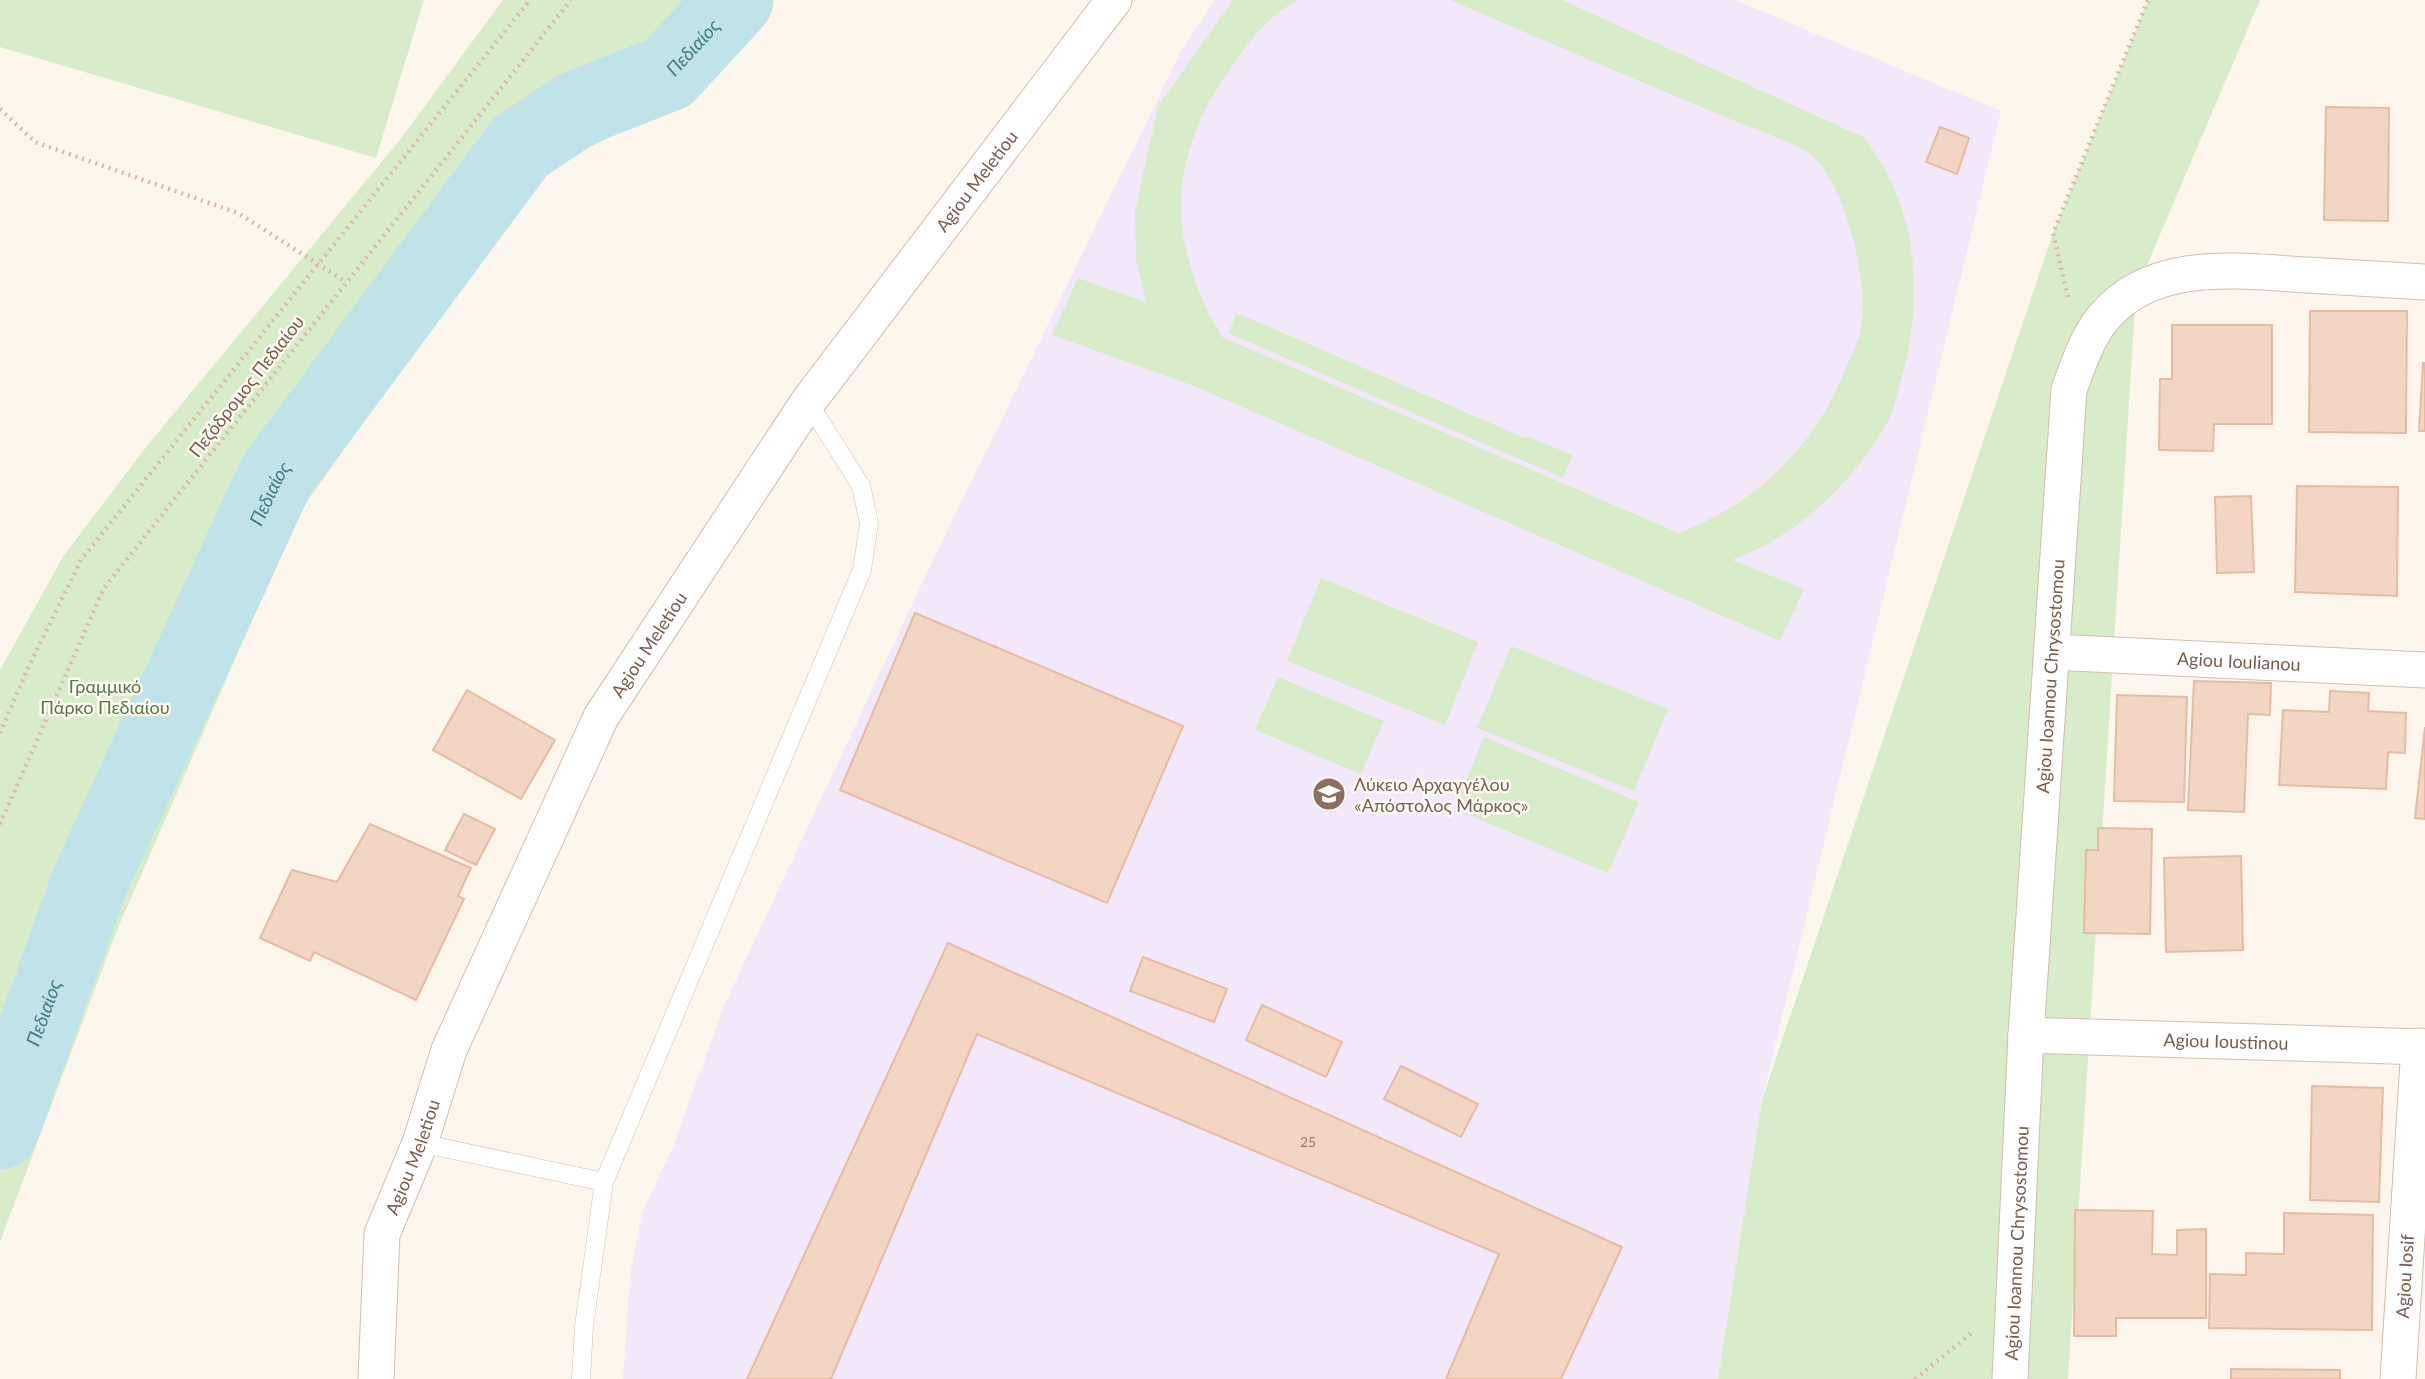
<svg xmlns="http://www.w3.org/2000/svg" width="2425" height="1379" font-family="Lato,sans-serif">
<style>
.education{fill:#f3e8fa}
.green{fill:#d8ecc9}
.lines{fill:none;stroke-linecap:round;stroke-linejoin:round}
.river{stroke:#bfe3e8;stroke-width:77}
.building{fill:#f3d5c3;stroke:#e6bba3;stroke-width:2}
.lane-casing{stroke:#d1beb0;stroke-width:19}
.street-casing{stroke:#d1beb0;stroke-width:37}
.path{stroke:#d9b8a5;stroke-width:4.5;stroke-dasharray:2 5;stroke-linecap:butt}
.lane{stroke:#fff;stroke-width:18}
.street{stroke:#fff;stroke-width:35}
.labels{text-anchor:middle;dominant-baseline:central;stroke-width:5;stroke-linejoin:round;paint-order:stroke}
.number-label{font-size:14px;fill:#987a6a}
.street-label{font-size:18px;fill:#7a5c4d;stroke:#fffaf3}
.park-label{font-size:18px;fill:#537a41;stroke:#fffaf3}
.education-label{font-size:18px;fill:#785e54;stroke:#fffaf3;text-anchor:start}
.water-label{font-size:19px;font-style:italic;fill:#437c86;stroke:#fffaf3}
</style>
<rect width="100%" height="100%" fill="#fdf6ec"/>
<path class="education" d="M1215 0H1735L2001 111 1762 1100 1718 1379H623L630 1276 642 1212 673 1147 723 1008 923 581 1181 51Z"/>
<g class="green">
<path d="M0 0H424L376 158 0 47Z"/>
<path d="M503 0H769L688 98 541 172 299 513 118 928 0 1242V670L64 555 147 446 399 141Z"/>
<path d="M1233 0H1298C1269 15 1249 41 1231 68 1166 159 1166 242 1222 337L1679 533C1755 504 1814 448 1844 372 1849 359 1857 346 1860 333 1871 288 1847 184 1810 154 1794 142 1735 122 1713 112 1625 75 1537 38 1450 0H1562L1863 137C1920 207 1925 303 1899 386 1896 397 1894 411 1888 421 1854 483 1797 536 1732 560L1804 589 1780 641 1194 386 1052 335 1078 278 1146 302 1136 259 1135 211 1158 106Z"/>
<path d="M2148 0H2260L2136 291 2068 1379H1718L1762 1100 2053 233Z"/>
<path d="M1237 313 1525 438 1526 436 1573 455 1563 478 1228 333Z"/>
<path d="M1321 578 1478 642 1445 725 1287 661Z"/>
<path d="M1511 646 1668 709 1634 791 1477 728Z"/>
<path d="M1278 677 1384 721 1361 774 1255 730Z"/>
<path d="M1484 737 1639 802 1608 873 1454 809Z"/>
</g>
<g class="lines">
<path class="river" id="s1" d="M0 1131 90 881 276 476 520 147 577 109 668 73 735 0"/>
</g>
<g class="building">
<path d="M2326 107 2389 108 2388 221 2324 220Z"/>
<path d="M1940 127 1969 138 1957 174 1926 162Z"/>
<path d="M2310 311H2407L2406 433 2309 432Z"/>
<path d="M2172 325H2272V424H2214L2213 451 2159 450 2160 379H2172Z"/>
<path d="M2423 363H2425V431H2419Z"/>
<path d="M2297 486 2398 487 2397 596 2295 592Z"/>
<path d="M2251 496 2254 572 2217 573 2215 497Z"/>
<path d="M915 613 1183 726 1107 903 840 790Z"/>
<path d="M2194 681 2271 683 2270 715 2248 714 2244 812 2188 810Z"/>
<path d="M467 690 555 740 521 799 433 750Z"/>
<path d="M2330 691 2369 693 2368 711 2406 713 2405 753 2388 752 2386 789 2279 785 2283 710 2329 712Z"/>
<path d="M2117 695 2187 697 2184 802 2114 801Z"/>
<path d="M2425 727V819L2415 818Z"/>
<path d="M464 814 495 829 476 865 445 850Z"/>
<path d="M370 824 471 868 458 896 464 899 416 1000 314 952 310 961 260 938 292 870 337 882Z"/>
<path d="M2098 828 2152 829 2150 934 2084 933 2086 850H2098Z"/>
<path d="M2241 856 2243 950 2166 952 2164 858Z"/>
<path d="M948 943 1622 1247 1561 1379H1446L1499 1254 977 1034 831 1379H747Z"/>
<path d="M1143 957 1227 989 1214 1022 1130 991Z"/>
<path d="M1262 1005 1342 1042 1326 1077 1246 1040Z"/>
<path d="M1401 1066 1478 1104 1461 1137 1384 1099Z"/>
<path d="M2312 1086 2383 1088 2379 1202 2310 1200Z"/>
<path d="M2075 1210 2153 1211 2152 1254 2177 1255V1230L2206 1229V1318H2116V1336H2074Z"/>
<path d="M2284 1213 2373 1215 2372 1330 2209 1328 2210 1274 2246 1275V1253L2284 1254Z"/>
<path d="M2231 1369 2340 1370V1379H2231Z"/>
</g>
<g class="lines">
<defs>
<g id="lane">
<path d="M420 1143 604 1182"/>
<path d="M581 1379 584 1326 604 1182 862 570 869 523 861 486 808 402"/>
</g>
<g id="street">
<path id="s2" d="M2052 652 2425 670"/>
<path id="s3" d="M2026 1035 2425 1047"/>
<path id="s4" d="M376 1379 382 1234 420 1143 449 1050 601 717 808 402 1114 0"/>
<path id="s5" d="M2010 1379 2026 1035 2069 390C2078 365 2087 337 2104 317 2154 258 2239 271 2307 275 2346 277 2386 280 2425 282"/>
<path id="s6" d="M2398 1379 2419 1046"/>
</g>
</defs>
<use href="#lane" class="lane-casing"/>
<use href="#street" class="street-casing"/>
<g class="path">
<path d="M0 109 35 142 238 213 346 282"/>
<path d="M2068 297 2053 233 2148 0"/>
<path d="M0 733 27 670 81 560 530 0"/>
<path d="M0 824 104 588 571 0"/>
<path d="M1915 1379 1973 1332"/>
</g>
<use href="#lane" class="lane"/>
<use href="#street" class="street"/>
</g>
<defs>
<symbol id="school-disc" viewBox="-11 -11 22 22"><circle r="9.5" fill="#8d6e63" stroke="#fffaf3"/><path d="M0-5L7-2L0 1L-7-2ZM-4 1L0 2.5L4 1V4Q0 6-4 4Z" fill="#fff"/></symbol>
</defs>
<g fill-rule="evenodd">
<use href="#school-disc" x="1310" y="775" width="38" height="38"/>
</g>
<g class="labels">
<g class="number-label">
<text x="1308" y="1141">25</text>
</g>
<g class="street-label">
<text stroke="none"><textPath href="#s4" startOffset="1362">Agiou Meletiou</textPath></text>
<text transform="translate(246 386) rotate(-52)">Πεζόδρομος Πεδιαίου</text>
<text stroke="none"><textPath href="#s4" startOffset="794">Agiou Meletiou</textPath></text>
<text stroke="none"><textPath href="#s2" startOffset="187">Agiou Ioulianou</textPath></text>
<text stroke="none"><textPath href="#s5" startOffset="704">Agiou Ioannou Chrysostomou</textPath></text>
<text stroke="none"><textPath href="#s3" startOffset="200">Agiou Ioustinou</textPath></text>
<text stroke="none"><textPath href="#s4" startOffset="228">Agiou Meletiou</textPath></text>
<text stroke="none"><textPath href="#s5" startOffset="136">Agiou Ioannou Chrysostomou</textPath></text>
<text stroke="none"><textPath href="#s6" startOffset="103">Agiou Iosif</textPath></text>
</g>
<g class="park-label">
<text x="105" y="686">Γραμμικό<tspan x="105" dy="21">Πάρκο Πεδιαίου</tspan></text>
</g>
<g class="education-label">
<text x="1354" y="784">Λύκειο Αρχαγγέλου<tspan x="1354" dy="21">«Απόστολος Μάρκος»</tspan></text>
</g>
<g class="water-label">
<text stroke="none"><textPath href="#s1" startOffset="1323">Πεδιαίος</textPath></text>
<text stroke="none"><textPath href="#s1" startOffset="693">Πεδιαίος</textPath></text>
<text stroke="none"><textPath href="#s1" startOffset="126">Πεδιαίος</textPath></text>
</g>
</g>
</svg>
